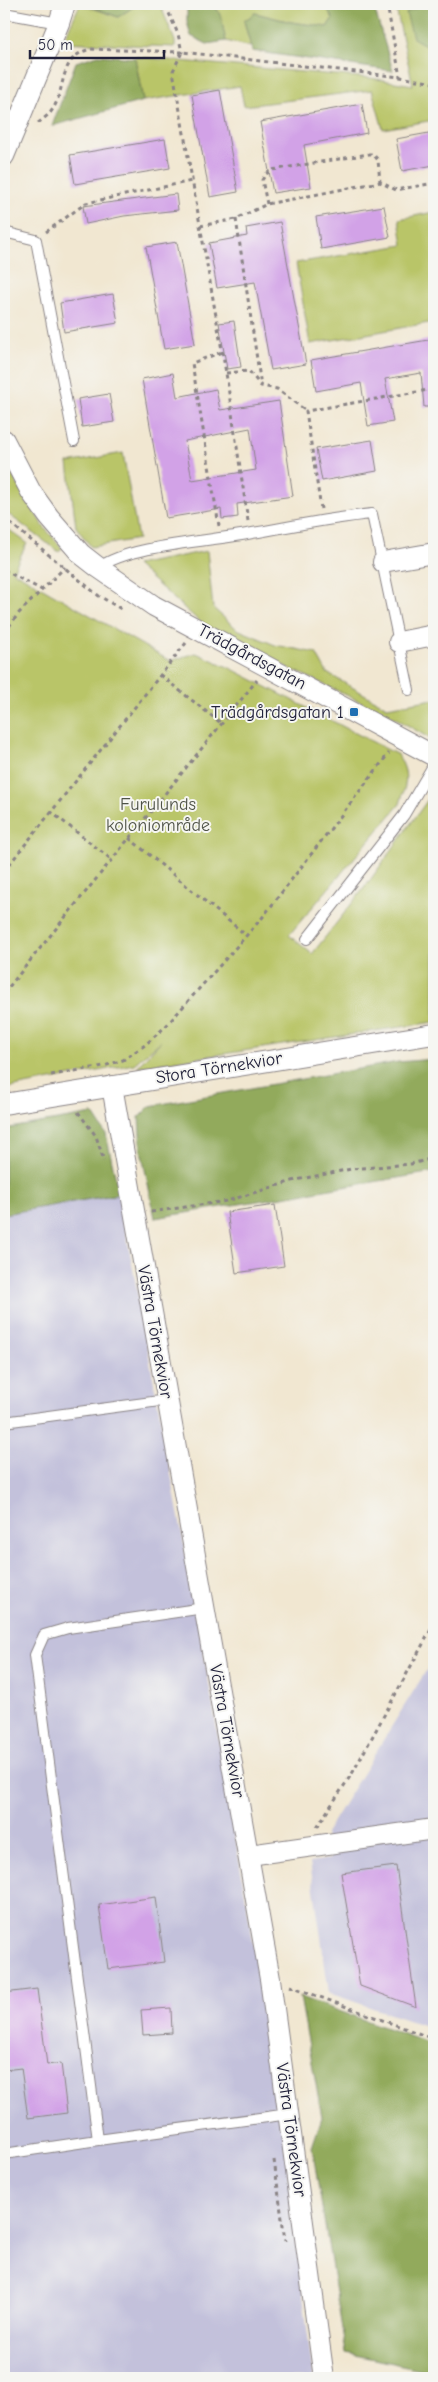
<svg xmlns="http://www.w3.org/2000/svg" width="438" height="2382" font-family="'Comic Neue',sans-serif">
<style>
.industrial{fill:#c3c1db}
.green{fill:#b9c567;stroke:#6e7451}
.forest{fill:#92aa5c;stroke:#5a664c}
.building{fill:#d2a2e7;fill-rule:evenodd}
.lines{fill:none;stroke-linecap:round;stroke-linejoin:round}
.lane-casing{stroke:#8a8486;stroke-width:12}
.street-casing{stroke:#8a8486;stroke-width:22}
.path{stroke:#8a8486;stroke-width:3;stroke-dasharray:4 4;stroke-linecap:butt}
.lane{stroke:#fff;stroke-width:10}
.street{stroke:#fff;stroke-width:20}
.poi-dot{fill:#1f6fb2;stroke:#f6f6f2;stroke-width:2}
.labels{text-anchor:middle;dominant-baseline:central;stroke-width:4;stroke-linejoin:round;paint-order:stroke}
.street-label{font-size:18px;fill:#22223b;stroke:#f6f6f2}
.poi-label{font-size:18px;fill:#22223b;stroke:#f6f6f2;text-anchor:end}
.park-label{font-size:18px;fill:#4f5348;stroke:#f6f6f2}
</style>
<rect width="100%" height="100%" fill="#f6f6f2"/>
<filter id="ink" filterUnits="userSpaceOnUse"><feTurbulence type="fractalNoise" baseFrequency=".02" numOctaves="2"/><feDisplacementMap in="SourceGraphic" scale="10" xChannelSelector="R" yChannelSelector="G"/><feConvolveMatrix kernelMatrix="1 2 1 2 8 2 1 2 1" color-interpolation-filters="sRGB"/></filter>
<filter id="wash" filterUnits="userSpaceOnUse"><feTurbulence type="fractalNoise" baseFrequency=".0096" numOctaves="4" result="noise"/><feDisplacementMap in="SourceGraphic" scale="20" xChannelSelector="R" yChannelSelector="G"/><feGaussianBlur stdDeviation="1.12" result="paint"/><feColorMatrix in="noise" values="0 0 0 0 0 0 0 0 0 0 0 0 0 0 0 0 0 1.4 0 .05"/><feComposite in="paint" operator="in"/></filter>
<g filter="url(#wash)">
<rect width="100%" height="100%" fill="#f1e7d1"/>
<g class="industrial">
<path d="M119 1194 200 1631 279 2093 313 2378H4V1214Z"/>
<path d="M434 1658V2029L329 1993 310 1862 330 1859 325 1834Z"/>
</g>
<g class="green">
<path d="M80 4 118 17 138 4H160L175 41V47L63 42Z"/>
<path d="M210 4H324L333 18 327 27 291 22 255 13 244 21 251 47 226 41 218 10Z"/>
<path d="M395 4H434V120L383 129 372 90 244 106 240 86 143 101 135 57 370 78 413 85Z"/>
<path d="M434 212V322L310 344 296 263 403 245 399 219Z"/>
<path d="M123 453 138 539 91 547 76 527 68 463Z"/>
<path d="M4 462 43 526 62 548 59 552 4 511Z"/>
<path d="M4 526 27 543 13 571 170 661 196 653 228 667 398 755C410 775 406 783 400 804L289 935 312 954 368 883 434 791V1022L137 1067 161 1041 134 1064 4 1089Z"/>
<path d="M207 551 213 608 237 629 275 645 316 653 327 673 387 707 434 699V741L397 719 209 630 136 565Z"/>
</g>
<g class="forest">
<path d="M85 4H138L118 17Z"/>
<path d="M191 4C224 4 219 12 226 41L207 44 191 36 187 22V7Z"/>
<path d="M324 4H373L393 71 252 51 244 21 255 13 291 22 327 27 333 18Z"/>
<path d="M425 4H434V50L413 38 406 13Z"/>
<path d="M98 55 135 58 143 101 52 126 76 62Z"/>
<path d="M434 1059V1172L155 1218 141 1150 139 1117 150 1106 398 1062Z"/>
<path d="M93 1114 106 1134 119 1194 4 1214V1129Z"/>
<path d="M300 1997 434 2045V2372L346 2353 312 2147 322 2117Z"/>
</g>
<g id="blocks">
<g class="building">
<path d="M220 90 238 192 210 197 192 95Z"/>
<path d="M362 104 367 133 304 145 311 187 273 193 260 122Z"/>
<path d="M434 132V165L402 171 396 139Z"/>
<path d="M165 139 170 168 75 184 70 155Z"/>
<path d="M176 194 178 210 124 216 86 224 83 206Z"/>
<path d="M384 206 390 237 321 249 316 217Z"/>
<path d="M280 222 306 364 271 370 255 282 217 288 209 243 247 236 246 228Z"/>
<path d="M177 242 195 344 164 349 146 247Z"/>
<path d="M113 294 118 323 64 332 60 303Z"/>
<path d="M234 321 241 367 227 369 219 323Z"/>
<path d="M434 339V407H424L421 373 385 379 393 422 368 426 361 383 316 391 311 360Z"/>
<path d="M173 373 177 397 216 389 220 410 279 401 293 496 237 504 238 517 222 519 221 509 166 518 142 379ZM250 428 256 470 192 480 185 441Z"/>
<path d="M109 394 114 422 82 427 78 399Z"/>
<path d="M372 440 377 471 322 481 316 449Z"/>
<path d="M275 1205 284 1266 236 1273 227 1212Z"/>
<path d="M396 1866 416 2007 360 1986 341 1873Z"/>
<path d="M156 1897 164 1962 108 1969 99 1905Z"/>
<path d="M37 1989 47 2065 61 2063 67 2113 28 2118 21 2068 4 2070V1993Z"/>
<path d="M171 2008 172 2033 143 2035 141 2010Z"/>
</g>
</g>
</g>
<g filter="url(#ink)">
<use href="#blocks" fill-opacity="0" stroke="#8a8486" stroke-width="1"/>
<g class="lines">
<defs>
<g id="lane">
<path d="M4 13 59 23"/>
<path d="M4 232 36 240 74 441"/>
<path d="M99 568C125 546 210 541 247 534 289 527 329 518 372 514L409 690"/>
<path d="M307 939 404 815 434 764"/>
<path d="M4 1422 167 1400"/>
<path d="M204 1608 68 1628 44 1635 35 1655 98 2140 289 2114"/>
<path d="M4 2154 98 2140"/>
</g>
<g id="street">
<path d="M4 156 59 23 65 4"/>
<path d="M4 440 31 492 49 517 81 554 99 568 154 606 434 756"/>
<path d="M383 562 434 553"/>
<path d="M399 642 434 635"/>
<path d="M112 1086 270 1979 324 2378"/>
<path d="M4 1104 434 1034"/>
<path d="M249 1855 434 1829"/>
</g>
</defs>
<use href="#lane" class="lane-casing"/>
<use href="#street" class="street-casing"/>
<g class="path">
<path d="M387 4 400 77"/>
<path d="M38 123C42 120 47 116 50 113 68 91 56 57 91 49L182 52 178 34 165 4"/>
<path d="M267 204 262 180 266 174 272 170 369 154H373L378 160 380 182"/>
<path d="M236 219 261 386"/>
<path d="M200 226 236 219 267 204 380 182 396 190 434 183"/>
<path d="M46 232 86 203 192 181"/>
<path d="M226 373 249 371 261 386 277 389 306 411"/>
<path d="M321 509 306 411 434 389"/>
<path d="M4 518 99 596 123 610"/>
<path d="M248 521 226 373 173 71 182 52 400 77 434 83"/>
<path d="M219 526 192 363 222 352"/>
<path d="M4 570 42 590"/>
<path d="M4 633 19 613 65 567"/>
<path d="M160 675 222 724"/>
<path d="M50 811 112 860"/>
<path d="M129 838 247 936"/>
<path d="M4 871 186 643"/>
<path d="M4 993 257 680"/>
<path d="M51 1075 104 1066 123 1060 145 1045 166 1026 262 918 389 753"/>
<path d="M78 1112 96 1136 104 1161"/>
<path d="M151 1212 227 1201 296 1180 351 1169 411 1164 434 1158"/>
<path d="M317 1827 353 1772 434 1624"/>
<path d="M290 1986 434 2039"/>
<path d="M274 2160 285 2241"/>
</g>
<use href="#lane" class="lane"/>
<use href="#street" class="street"/>
</g>
</g>
<rect class="poi-dot" x="349" y="707" width="10" height="10" rx="2.5"/>
<g class="labels">
<g class="street-label">
<text transform="translate(252 657) rotate(28)">Trädgårdsgatan</text>
<text transform="translate(219 1068) rotate(-9)">Stora Törnekvior</text>
<text transform="translate(155 1332) rotate(80)">Västra Törnekvior</text>
<text transform="translate(227 1731) rotate(80)">Västra Törnekvior</text>
<text transform="translate(291 2130) rotate(82)">Västra Törnekvior</text>
</g>
<g class="poi-label">
<text x="344" y="712">Trädgårdsgatan 1</text>
</g>
<g class="park-label">
<text x="158" y="804">Furulunds<tspan x="158" dy="21">koloniområde</tspan></text>
</g>
</g>
<rect width="438" height="2382" fill="none" stroke="#f6f6f2" stroke-width="20"/>
<path d="M30 50v8h134v-8" fill="none" stroke="#22223b" stroke-width="2.5"/>
<text x="38" y="50" font-size="15" fill="#22223b" stroke="#f6f6f2" stroke-width="4" paint-order="stroke">50 m</text>
</svg>
